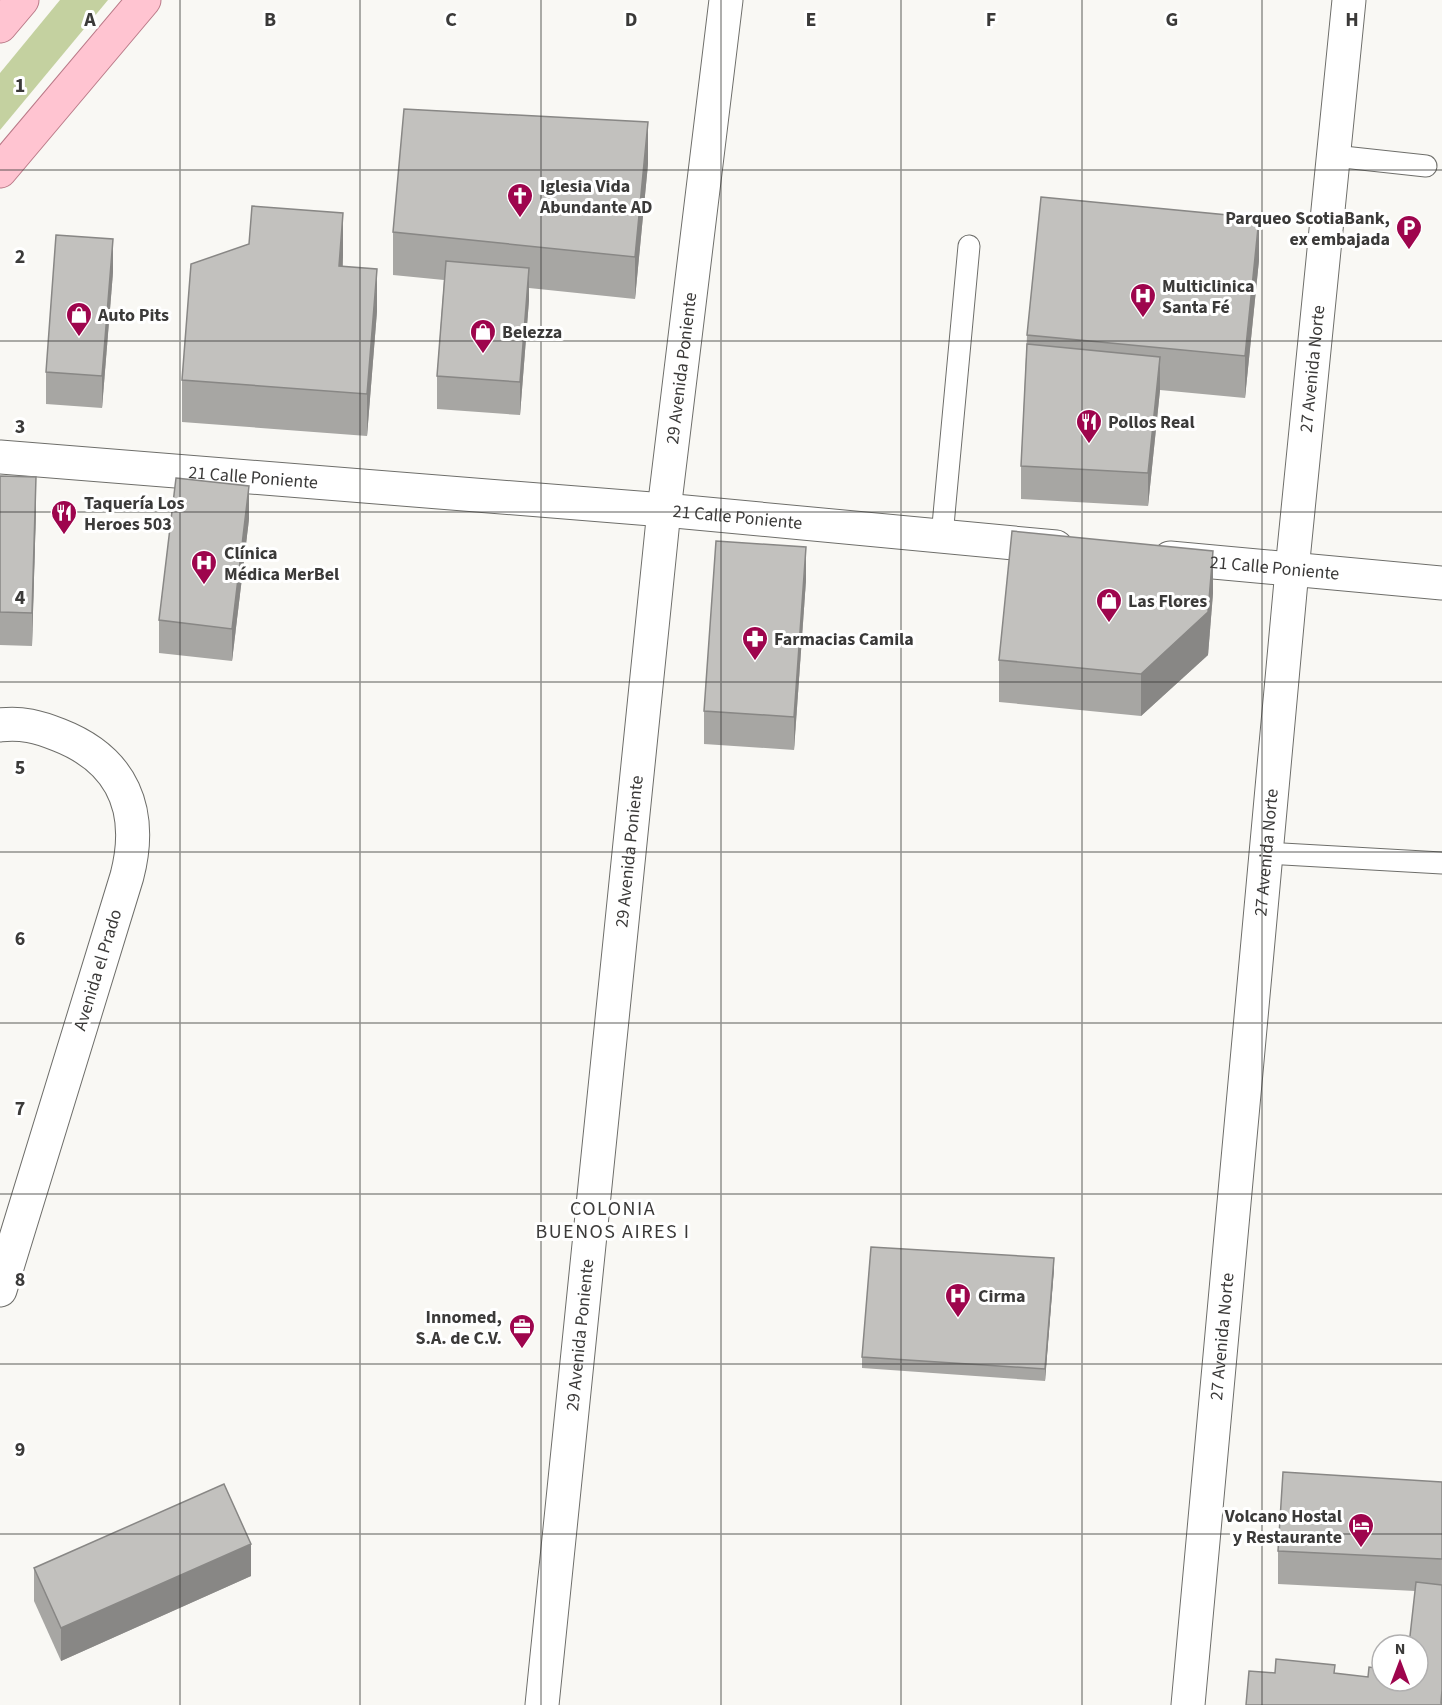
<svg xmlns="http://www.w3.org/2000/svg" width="1442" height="1705" font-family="'Source Sans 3',sans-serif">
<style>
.green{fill:#c4d1a0}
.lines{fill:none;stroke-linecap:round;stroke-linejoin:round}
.service-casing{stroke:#6e6e6a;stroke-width:23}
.minor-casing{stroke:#6e6e6a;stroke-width:35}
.primary-casing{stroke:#ba7a88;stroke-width:35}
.service{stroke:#fff;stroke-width:21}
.minor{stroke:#fff;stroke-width:33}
.primary{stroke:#ffc4d1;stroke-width:33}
.wall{fill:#a7a6a3}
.shaded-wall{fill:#888785}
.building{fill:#c2c1be;stroke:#888785;stroke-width:1.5}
.grid{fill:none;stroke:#3b3a39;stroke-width:1.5;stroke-opacity:0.55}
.labels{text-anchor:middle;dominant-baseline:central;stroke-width:6;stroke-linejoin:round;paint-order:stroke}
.poi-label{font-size:18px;font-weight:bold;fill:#3b3a39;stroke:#fff;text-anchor:start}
.street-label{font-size:18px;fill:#3b3a39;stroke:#fff}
.neighbourhood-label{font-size:20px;letter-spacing:1.5px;fill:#3b3a39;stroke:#fff}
.grid-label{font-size:20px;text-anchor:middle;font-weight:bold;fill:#3b3a39;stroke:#fff;stroke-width:6;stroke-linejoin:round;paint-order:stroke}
</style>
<rect width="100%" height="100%" fill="#f9f8f4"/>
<path class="green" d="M60 0H108L0 130V73Z"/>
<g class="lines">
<defs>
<g id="service">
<path d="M1334 156 1426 166"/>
<path d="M942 536 969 246"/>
<path d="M1266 853 1442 863"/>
</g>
<g id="minor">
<path id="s1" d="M0 457 664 510 1056 547"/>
<path id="s2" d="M1170 558 1442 583"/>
<path d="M0 725C21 722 39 727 59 735 123 760 144 810 127 876L0 1290"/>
<path id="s3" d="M542 1705 664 510 726 0"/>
<path id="s4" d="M1188 1705 1292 570 1349 0"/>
</g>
<g id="primary">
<path d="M0 26 22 0"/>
<path d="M0 171 144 0"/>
</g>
</defs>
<use href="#service" class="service-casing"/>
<use href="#minor" class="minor-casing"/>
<use href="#primary" class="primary-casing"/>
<use href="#service" class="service"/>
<use href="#minor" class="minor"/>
<use href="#primary" class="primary"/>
</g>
<g class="wall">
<path d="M648 164 635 299 529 288V300L520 415 437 409V376L444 280 393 275V232Z"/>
<path d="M343 256V267L377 311 367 436 182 422V380Z"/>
<path d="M1259 260 1245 398 1160 390 1148 506 1021 499V466L1027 335Z"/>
<path d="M113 272 102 408 46 404V372Z"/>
<path d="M0 476 36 510 32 646 0 645Z"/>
<path d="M249 519 232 661 159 653V620Z"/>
<path d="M806 580 794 750 704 744V711Z"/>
<path d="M1213 593 1208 655 1141 716 999 702V660Z"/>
<path d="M1054 1269 1045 1381 862 1368V1357Z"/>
<path d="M1442 1482V1705L1275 1673 1335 1674 1418 1681 1415 1591 1278 1584V1551Z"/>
<path d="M34 1568 251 1576 61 1661 34 1601Z"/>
</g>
<g class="shaded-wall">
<path d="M648 122V164L635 299V257Z"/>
<path d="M343 213V256L339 309V266Z"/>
<path d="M1259 218V260L1245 398V356Z"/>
<path d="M113 239V272L102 408V376Z"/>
<path d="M529 268V300L520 415V382Z"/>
<path d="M377 269V311L367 436V394Z"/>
<path d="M1160 357V390L1148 506V473Z"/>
<path d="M36 477V510L32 646V613Z"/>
<path d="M249 486V519L232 661V629Z"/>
<path d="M806 547V580L794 750V717Z"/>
<path d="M1213 551V593L1208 655 1141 716V674Z"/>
<path d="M1054 1258V1269L1045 1381V1369Z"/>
<path d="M251 1544V1576L61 1661V1628Z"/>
</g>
<g class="building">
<path d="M404 109 648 122 635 257 393 232Z"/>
<path d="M1041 197 1259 218 1245 356 1027 335Z"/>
<path d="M252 206 343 213 339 266 377 269 367 394 182 380 191 264 249 244Z"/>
<path d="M56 235 113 239 102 376 46 372Z"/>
<path d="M446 261 529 268 520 382 437 376Z"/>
<path d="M1027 344 1160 357 1148 473 1021 466Z"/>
<path d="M0 476 36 477 32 613 0 612Z"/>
<path d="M176 478 249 486 232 629 159 620Z"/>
<path d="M1012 531 1213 551 1208 612 1141 674 999 660Z"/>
<path d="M716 541 806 547 794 717 704 711Z"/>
<path d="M871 1247 1054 1258 1045 1369 862 1357Z"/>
<path d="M1283 1472 1442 1482V1559L1278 1551Z"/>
<path d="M224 1484 251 1544 61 1628 34 1568Z"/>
<path d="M1416 1582 1442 1585V1690L1441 1703H1442V1705H1246L1249 1671 1275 1673 1276 1659 1335 1665 1334 1673 1368 1677 1369 1667 1382 1669V1681H1418V1645H1409Z"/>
</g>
<path class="grid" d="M180 0V1705M360 0V1705M541 0V1705M721 0V1705M901 0V1705M1082 0V1705M1262 0V1705M0 170H1442M0 341H1442M0 512H1442M0 682H1442M0 852H1442M0 1023H1442M0 1194H1442M0 1364H1442M0 1534H1442"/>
<defs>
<symbol id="church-pin" viewBox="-11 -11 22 30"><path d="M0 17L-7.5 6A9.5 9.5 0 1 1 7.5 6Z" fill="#9e054d" stroke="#fff"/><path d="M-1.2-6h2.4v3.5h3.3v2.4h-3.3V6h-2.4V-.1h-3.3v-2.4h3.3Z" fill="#fff"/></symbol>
<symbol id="parking-pin" viewBox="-11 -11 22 30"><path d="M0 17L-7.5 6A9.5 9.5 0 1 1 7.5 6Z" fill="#9e054d" stroke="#fff"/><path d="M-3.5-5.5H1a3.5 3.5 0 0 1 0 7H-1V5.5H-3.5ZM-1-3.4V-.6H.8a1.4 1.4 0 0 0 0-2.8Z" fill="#fff"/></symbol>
<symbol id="hospital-pin" viewBox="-11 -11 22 30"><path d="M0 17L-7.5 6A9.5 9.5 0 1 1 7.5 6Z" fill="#9e054d" stroke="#fff"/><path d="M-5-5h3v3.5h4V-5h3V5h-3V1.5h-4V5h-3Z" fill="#fff"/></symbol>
<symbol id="shop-pin" viewBox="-11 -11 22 30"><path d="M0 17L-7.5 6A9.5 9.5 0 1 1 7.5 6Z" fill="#9e054d" stroke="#fff"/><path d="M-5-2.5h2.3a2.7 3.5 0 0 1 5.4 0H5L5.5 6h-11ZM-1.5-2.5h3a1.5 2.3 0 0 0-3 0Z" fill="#fff"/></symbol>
<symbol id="restaurant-pin" viewBox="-11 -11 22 30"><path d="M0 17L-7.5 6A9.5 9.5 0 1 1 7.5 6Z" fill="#9e054d" stroke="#fff"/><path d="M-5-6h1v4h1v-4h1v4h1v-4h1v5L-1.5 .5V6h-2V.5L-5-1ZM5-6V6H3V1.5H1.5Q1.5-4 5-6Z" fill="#fff"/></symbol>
<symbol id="pharmacy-pin" viewBox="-11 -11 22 30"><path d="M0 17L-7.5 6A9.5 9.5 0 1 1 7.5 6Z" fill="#9e054d" stroke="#fff"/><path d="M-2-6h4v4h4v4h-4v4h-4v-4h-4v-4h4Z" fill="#fff"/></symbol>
<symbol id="office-pin" viewBox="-11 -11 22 30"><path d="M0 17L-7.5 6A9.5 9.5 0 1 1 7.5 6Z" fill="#9e054d" stroke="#fff"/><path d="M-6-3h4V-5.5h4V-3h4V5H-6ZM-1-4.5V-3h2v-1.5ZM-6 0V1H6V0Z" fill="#fff"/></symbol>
<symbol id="hotel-pin" viewBox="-11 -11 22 30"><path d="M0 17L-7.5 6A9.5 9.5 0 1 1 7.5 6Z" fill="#9e054d" stroke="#fff"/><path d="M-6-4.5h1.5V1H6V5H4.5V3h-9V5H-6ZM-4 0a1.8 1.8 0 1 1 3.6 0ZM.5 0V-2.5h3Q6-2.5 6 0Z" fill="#fff"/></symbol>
</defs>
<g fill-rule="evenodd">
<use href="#church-pin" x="505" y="181" width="30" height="40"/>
<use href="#parking-pin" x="1394" y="213" width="30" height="40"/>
<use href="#hospital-pin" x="1128" y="281" width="30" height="40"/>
<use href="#shop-pin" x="64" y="300" width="30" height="40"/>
<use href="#shop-pin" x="468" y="317" width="30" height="40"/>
<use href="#restaurant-pin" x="1074" y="407" width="30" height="40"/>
<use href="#restaurant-pin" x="49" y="498" width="30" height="40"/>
<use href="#hospital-pin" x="189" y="548" width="30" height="40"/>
<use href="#shop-pin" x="1094" y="586" width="30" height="40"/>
<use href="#pharmacy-pin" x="740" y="624" width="30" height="40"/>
<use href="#hospital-pin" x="943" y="1281" width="30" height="40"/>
<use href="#office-pin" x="507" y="1312" width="30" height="40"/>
<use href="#hotel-pin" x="1346" y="1511" width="30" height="40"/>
</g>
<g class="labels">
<g class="poi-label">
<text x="540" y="186">Iglesia Vida<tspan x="540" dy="21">Abundante AD</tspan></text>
<text x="1390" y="218" text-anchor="end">Parqueo ScotiaBank,<tspan x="1390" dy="21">ex embajada</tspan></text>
<text x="1162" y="286">Multiclinica<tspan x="1162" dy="21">Santa Fé</tspan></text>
<text x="98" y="315">Auto Pits</text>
<text x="502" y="332">Belezza</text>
<text x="1108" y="422">Pollos Real</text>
<text x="84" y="503">Taquería Los<tspan x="84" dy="21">Heroes 503</tspan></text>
<text x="224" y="553">Clínica<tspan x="224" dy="21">Médica MerBel</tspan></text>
<text x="1128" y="601">Las Flores</text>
<text x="774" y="639">Farmacias Camila</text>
<text x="978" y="1296">Cirma</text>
<text x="502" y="1317" text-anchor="end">Innomed,<tspan x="502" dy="21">S.A. de C.V.</tspan></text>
<text x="1342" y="1516" text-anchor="end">Volcano Hostal<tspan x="1342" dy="21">y Restaurante</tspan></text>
</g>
<g class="street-label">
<text stroke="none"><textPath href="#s3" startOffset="1344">29 Avenida Poniente</textPath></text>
<text stroke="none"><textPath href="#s4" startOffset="1342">27 Avenida Norte</textPath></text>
<text stroke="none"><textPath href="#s1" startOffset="254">21 Calle Poniente</textPath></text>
<text stroke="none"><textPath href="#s1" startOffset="740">21 Calle Poniente</textPath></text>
<text stroke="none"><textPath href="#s2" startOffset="105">21 Calle Poniente</textPath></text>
<text stroke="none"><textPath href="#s3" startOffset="858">29 Avenida Poniente</textPath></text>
<text stroke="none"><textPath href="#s4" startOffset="856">27 Avenida Norte</textPath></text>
<text transform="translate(98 970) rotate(-73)">Avenida el Prado</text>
<text stroke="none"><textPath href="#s3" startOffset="372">29 Avenida Poniente</textPath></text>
<text stroke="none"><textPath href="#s4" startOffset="370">27 Avenida Norte</textPath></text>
</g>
<g class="neighbourhood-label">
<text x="613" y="1209">COLONIA<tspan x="613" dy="23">BUENOS AIRES I</tspan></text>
</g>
</g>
<g class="grid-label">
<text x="90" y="26">A</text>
<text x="270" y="26">B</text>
<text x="451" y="26">C</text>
<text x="631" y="26">D</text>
<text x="811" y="26">E</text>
<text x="991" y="26">F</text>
<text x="1172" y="26">G</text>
<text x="1352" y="26">H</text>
<text x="20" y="92">1</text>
<text x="20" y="263">2</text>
<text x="20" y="433">3</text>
<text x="20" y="604">4</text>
<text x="20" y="774">5</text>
<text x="20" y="945">6</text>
<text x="20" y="1115">7</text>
<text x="20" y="1286">8</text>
<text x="20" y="1456">9</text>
</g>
<g transform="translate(1400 1663)"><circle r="28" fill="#ffffff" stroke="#b1b0b0" stroke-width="1.5"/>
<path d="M0-4.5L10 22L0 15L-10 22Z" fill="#9e054d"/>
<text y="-9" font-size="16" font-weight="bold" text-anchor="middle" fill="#3b3a39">N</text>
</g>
</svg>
